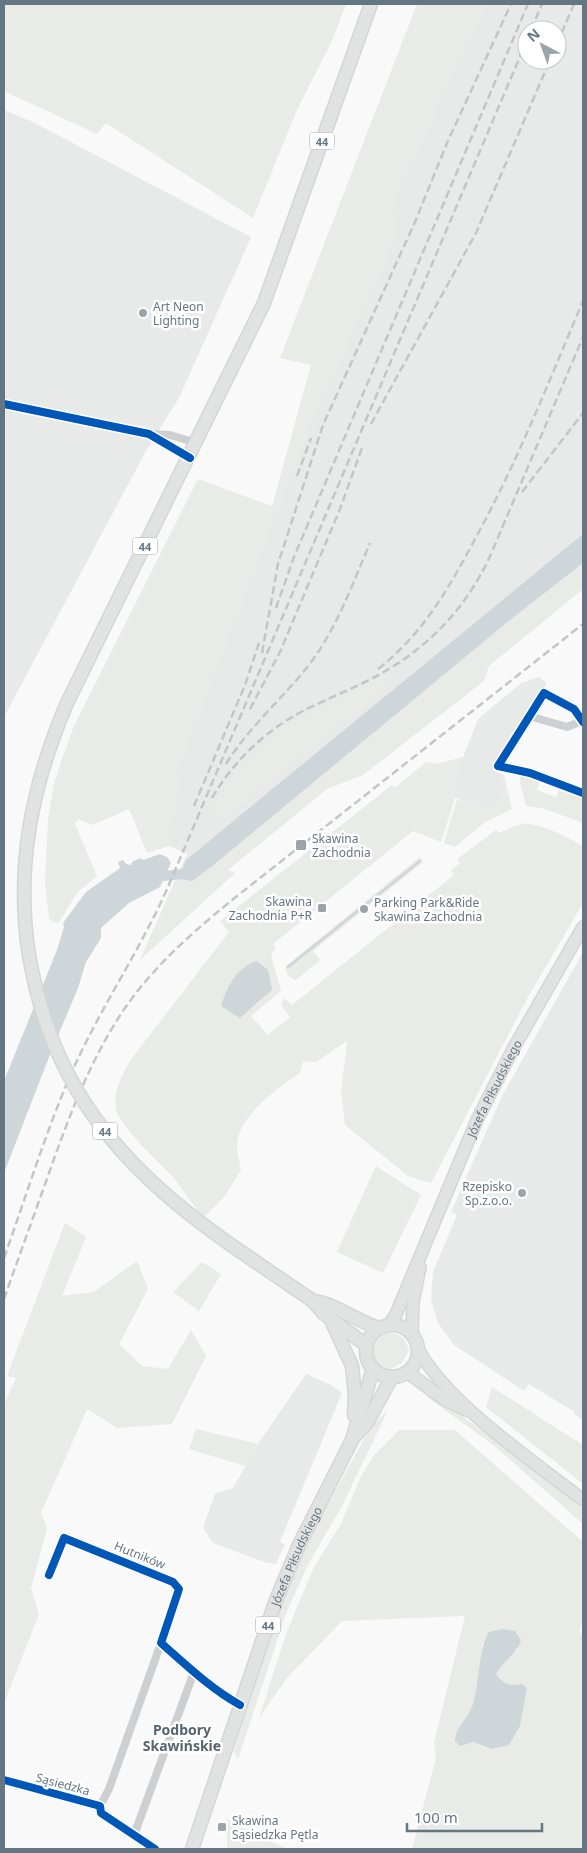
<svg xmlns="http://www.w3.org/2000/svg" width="587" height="1853" font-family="'Noto Sans',sans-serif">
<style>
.built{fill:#e8e9e9;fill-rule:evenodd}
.green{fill:#e8ebe6;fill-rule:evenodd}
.water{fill:#ced6d9}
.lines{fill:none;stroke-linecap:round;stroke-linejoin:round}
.stream{stroke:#ced6d9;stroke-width:2.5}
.canal{stroke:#ced6d9;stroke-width:10}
.secondary-casing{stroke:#d5d6d7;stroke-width:14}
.primary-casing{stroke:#d5d6d7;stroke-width:15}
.street{stroke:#cecfd0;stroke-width:8}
.secondary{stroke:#e1e2e2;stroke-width:11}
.primary{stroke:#e1e2e2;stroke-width:12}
.rail{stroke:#c3c5c6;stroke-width:2.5;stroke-dasharray:8 4;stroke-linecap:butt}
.primary-bridge-casing{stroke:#d5d6d7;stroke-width:15;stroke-linecap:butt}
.primary-bridge{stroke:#e1e2e2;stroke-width:12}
.cycleway-casing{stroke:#fff;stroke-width:11}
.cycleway{stroke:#0057b8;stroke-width:8}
.poi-dot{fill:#99a4ac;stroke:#fff;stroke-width:2}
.labels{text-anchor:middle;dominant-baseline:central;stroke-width:5;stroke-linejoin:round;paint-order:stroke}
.shield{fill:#fff;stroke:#939fa8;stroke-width:1}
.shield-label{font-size:11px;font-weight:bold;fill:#657683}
.poi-label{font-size:12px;fill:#657683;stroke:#fff;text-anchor:start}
.street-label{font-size:12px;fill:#657683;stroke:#fff}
.neighbourhood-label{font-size:14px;font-weight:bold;fill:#57646e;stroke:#fff}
</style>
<rect width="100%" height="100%" fill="#f9f9f9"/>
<g class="built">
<path d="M485 4H583V564L195 881 183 885 176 878 187 854 169 846 181 759 312 420 392 245 396 195ZM527 30H557V60H527Z"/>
<path d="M4 110 33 122 251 237 179 398 147 449 4 717Z"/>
<path d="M539 677 547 683 493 770 504 775 496 811 453 797 458 770 478 719 521 683Z"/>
<path d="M583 952V1420L574 1414 575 1412 529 1384 524 1391 454 1345 438 1323 431 1300 433 1272 457 1215 451 1212 502 1096Z"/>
<path d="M306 1374 331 1385 342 1393 280 1542 285 1544 276 1564 267 1563 213 1543 204 1530V1525L215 1494 233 1488 258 1444Z"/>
</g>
<g class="green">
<path d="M4 4H346L332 41 297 110 253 218 106 123 97 134 4 91Z"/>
<path d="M417 4H485L396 195 392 245 312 420 181 759 169 846 147 853 129 809 92 825 78 819 75 824 97 876 77 893 58 924 49 919 45 883 48 820 54 783 73 728 198 479 272 506 311 365 280 358Z"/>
<path d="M583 564V589L489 666 484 681 363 775 327 789 228 870 235 873 140 960 176 878 183 885 195 881Z"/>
<path d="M387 675 393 683 219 823 211 812 235 771 256 750 295 720 336 702Z"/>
<path d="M463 757 458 770 453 797 455 798 441 842 413 831 273 944 276 947 271 956 281 991 251 1016 268 1035 290 1017 281 1005 284 998 292 1005 454 875 451 870 460 863 457 859 496 830 499 833C506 830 514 826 521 824 536 821 572 838 583 847V903L528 997 431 1183 408 1176 345 1125 341 1092 347 1041 316 1062 303 1061 300 1073C278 1088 242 1113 237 1142 236 1150 240 1162 241 1170L224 1197 204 1217C192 1205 184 1191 173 1177 160 1163 119 1126 116 1109 113 1091 123 1072 132 1058L229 932 220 921 392 785 393 787 397 786 426 762 436 764ZM261 1001 240 1017 221 1006Z"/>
<path d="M504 775 512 809 484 823 455 847 444 843 457 799 496 811Z"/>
<path d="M526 775 540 781 537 790 556 797 560 788 583 797V823L545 809 526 806C525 795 519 788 520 777Z"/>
<path d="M420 857 423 862 313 951 320 960 296 980 288 976 285 968 287 965Z"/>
<path d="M376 1166 421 1195 383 1273 337 1252Z"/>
<path d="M65 1223 86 1237 62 1296 94 1292 137 1261 148 1289 119 1344 142 1366 168 1369 191 1330 206 1356 172 1424 117 1428 87 1409 41 1513 47 1528 31 1588 39 1614 4 1703V1405L16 1378 7 1376Z"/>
<path d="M202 1262 221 1274 199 1311 173 1292Z"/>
<path d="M386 1333C399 1332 405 1338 409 1350L402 1363 384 1372C366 1362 371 1343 386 1333Z"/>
<path d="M492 1387 583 1445V1484L486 1407Z"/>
<path d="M429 1393C482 1430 534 1467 583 1509V1524L492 1444 427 1397Z"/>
<path d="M388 1410 342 1506 310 1561 287 1611 238 1759 234 1751 264 1650 304 1548 370 1428Z"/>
<path d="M196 1429 258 1444 245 1466 189 1449Z"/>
<path d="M399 1430H455L583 1542V1619L579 1632 583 1636V1849H412L436 1758 434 1743 465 1616 342 1621 287 1678 259 1718 286 1634 314 1567 341 1524 361 1476 375 1454ZM482 1643 519 1649 504 1660 496 1674C504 1684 509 1686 522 1684L527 1688 520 1726 491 1749 474 1742 460 1746 455 1741C455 1726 467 1719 473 1706 481 1687 481 1663 482 1643Z"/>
<path d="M227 1819 287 1849H227Z"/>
</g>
<g class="water">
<path d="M583 534V563L511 619 211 867 192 881 181 879 180 876 186 860 192 855Z"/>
<path d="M160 854 167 857 171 863 160 887 129 903 101 928V938L86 962 78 988 51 1052 4 1173V1081L57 950 64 927 63 923 86 892 120 868 118 862 123 860 126 864 131 865 132 862 141 858 143 860Z"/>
<path d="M257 961 268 970 272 990 240 1018 221 1006C227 986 237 967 257 961Z"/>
<path d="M503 1629 515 1631 521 1640C518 1653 504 1660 496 1674 504 1684 509 1686 522 1684L527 1688 520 1726 509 1745 491 1749 474 1742 460 1746 455 1741C455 1726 469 1718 473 1704 480 1682 478 1649 489 1632Z"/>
</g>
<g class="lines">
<path class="stream" d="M288 967 420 861"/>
<path class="canal" d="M153 877 193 873"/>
<defs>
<g id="secondary">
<path id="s1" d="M389 1325 396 1314 477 1120 513 1049 583 927"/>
<path d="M412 1335 413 1302 420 1267"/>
<path d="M418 1349C448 1404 533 1461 583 1500"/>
<path d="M407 1372 445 1400 466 1410"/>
</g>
<g id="primary">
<path d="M29 955C15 867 32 785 67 703L264 303 371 4"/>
<path d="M250 1258 313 1301 323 1313 366 1345"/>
<path d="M313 1301C337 1304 355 1321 379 1328"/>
<path d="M331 1320 352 1366 355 1395 354 1415"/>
<circle cx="392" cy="1351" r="26"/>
<path d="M355 1436 368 1421 392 1377"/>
<path id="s2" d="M192 1849 276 1600 299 1545 352 1440 373 1369"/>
</g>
</defs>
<use href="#secondary" class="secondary-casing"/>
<use href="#primary" class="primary-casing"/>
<g class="street">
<path d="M4 404 149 434 190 458"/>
<path d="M151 434 170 435 197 443"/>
<path d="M529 716 567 727 582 721"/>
<path d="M583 722 574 709 544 693 498 766 530 773 583 793"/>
<path d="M49 1575 64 1538 173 1582 179 1589 161 1643C186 1665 211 1689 240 1705"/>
<path d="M4 1780 100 1806 101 1813 155 1849"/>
<path d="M100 1806 109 1789 161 1643"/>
<path d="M134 1835 194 1672"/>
</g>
<use href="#secondary" class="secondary"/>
<use href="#primary" class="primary"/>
<g class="rail">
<path d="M531 30 542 4"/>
<path d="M557 44 574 4"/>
<path d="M371 424 476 233 550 60"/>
<path d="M297 476 311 438"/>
<path d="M522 492 583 413"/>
<path d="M276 608 294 557 528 4"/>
<path d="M262 653 278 564 323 425 415 222 447 143 511 4"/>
<path d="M378 669C423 634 449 588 475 539 517 463 549 381 583 301"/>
<path d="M250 709 280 652 340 509 363 445"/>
<path d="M226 764C249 727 282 699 309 665 337 628 352 585 370 543"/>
<path d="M212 798C233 762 264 732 301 712 330 697 361 686 389 669 435 641 469 603 491 554L583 337"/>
<path d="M194 806 245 685 259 643"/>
<path d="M4 1258C27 1194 47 1127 75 1065 103 1004 141 948 168 887L527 40"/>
<path d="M4 1299C19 1256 35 1213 50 1170 70 1114 91 1058 125 1008 154 966 193 932 232 900L583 624"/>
</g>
<defs>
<path id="primary-bridge" d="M29 955C53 1099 134 1180 250 1258"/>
</defs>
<use href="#primary-bridge" class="primary-bridge-casing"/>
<use href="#primary-bridge" class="primary-bridge"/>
<defs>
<g id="cycleway">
<path d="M4 404 149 434 190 458"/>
<path d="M583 722 574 709 544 693 498 766 530 773 583 793"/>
<path d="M49 1575 64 1538 173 1582 179 1589 161 1643C186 1665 211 1689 240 1705"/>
<path d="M4 1780 100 1806 101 1813 155 1849"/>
</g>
</defs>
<use href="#cycleway" class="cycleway-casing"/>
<use href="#cycleway" class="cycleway"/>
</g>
<g class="poi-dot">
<circle cx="143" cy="313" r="5"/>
<rect x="295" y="839" width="12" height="12" rx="2.5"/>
<rect x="317" y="903" width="10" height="10" rx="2.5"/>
<circle cx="364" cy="909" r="5"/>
<circle cx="522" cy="1193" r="5"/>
<rect x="217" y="1822" width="10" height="10" rx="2.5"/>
</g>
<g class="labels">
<g class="shield">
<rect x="309.5" y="132.5" width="25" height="17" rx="4"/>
<rect x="132.5" y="537.5" width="25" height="17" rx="4"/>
<rect x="92.5" y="1122.5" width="25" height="17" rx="4"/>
<rect x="255.5" y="1616.5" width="25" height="17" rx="4"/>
</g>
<g class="shield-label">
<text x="322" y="141">44</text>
<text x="145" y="546">44</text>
<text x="105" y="1131">44</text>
<text x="268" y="1625">44</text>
</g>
<g class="poi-label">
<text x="153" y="306">Art Neon<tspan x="153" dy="14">Lighting</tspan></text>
<text x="312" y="838">Skawina<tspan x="312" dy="14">Zachodnia</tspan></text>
<text x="312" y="901" text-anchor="end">Skawina<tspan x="312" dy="14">Zachodnia P+R</tspan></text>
<text x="374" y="902">Parking Park&amp;Ride<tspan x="374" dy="14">Skawina Zachodnia</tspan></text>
<text x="512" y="1186" text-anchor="end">Rzepisko<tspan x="512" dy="14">Sp.z.o.o.</tspan></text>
<text x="232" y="1820">Skawina<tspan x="232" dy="14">Sąsiedzka Pętla</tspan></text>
</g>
<g class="street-label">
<text stroke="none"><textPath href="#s1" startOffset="259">Józefa Piłsudskiego</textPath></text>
<text transform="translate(140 1555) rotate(22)">Hutników</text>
<text stroke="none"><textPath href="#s2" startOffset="311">Józefa Piłsudskiego</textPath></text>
<text transform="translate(63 1784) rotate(15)">Sąsiedzka</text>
</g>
<g class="neighbourhood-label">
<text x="182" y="1729">Podbory<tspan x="182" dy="16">Skawińskie</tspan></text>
</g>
</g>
<rect width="587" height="1853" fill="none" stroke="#657683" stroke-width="10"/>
<g transform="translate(542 45) rotate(319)"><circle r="24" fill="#ffffff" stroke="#c1c8cd"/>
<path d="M0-4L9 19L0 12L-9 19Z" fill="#99a4ac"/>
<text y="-8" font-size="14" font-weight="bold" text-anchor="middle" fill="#657683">N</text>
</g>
<path d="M407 1823v8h135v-8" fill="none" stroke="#657683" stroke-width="2.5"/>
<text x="414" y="1823" font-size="15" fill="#657683" stroke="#ffffff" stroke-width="4" paint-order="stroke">100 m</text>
</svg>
